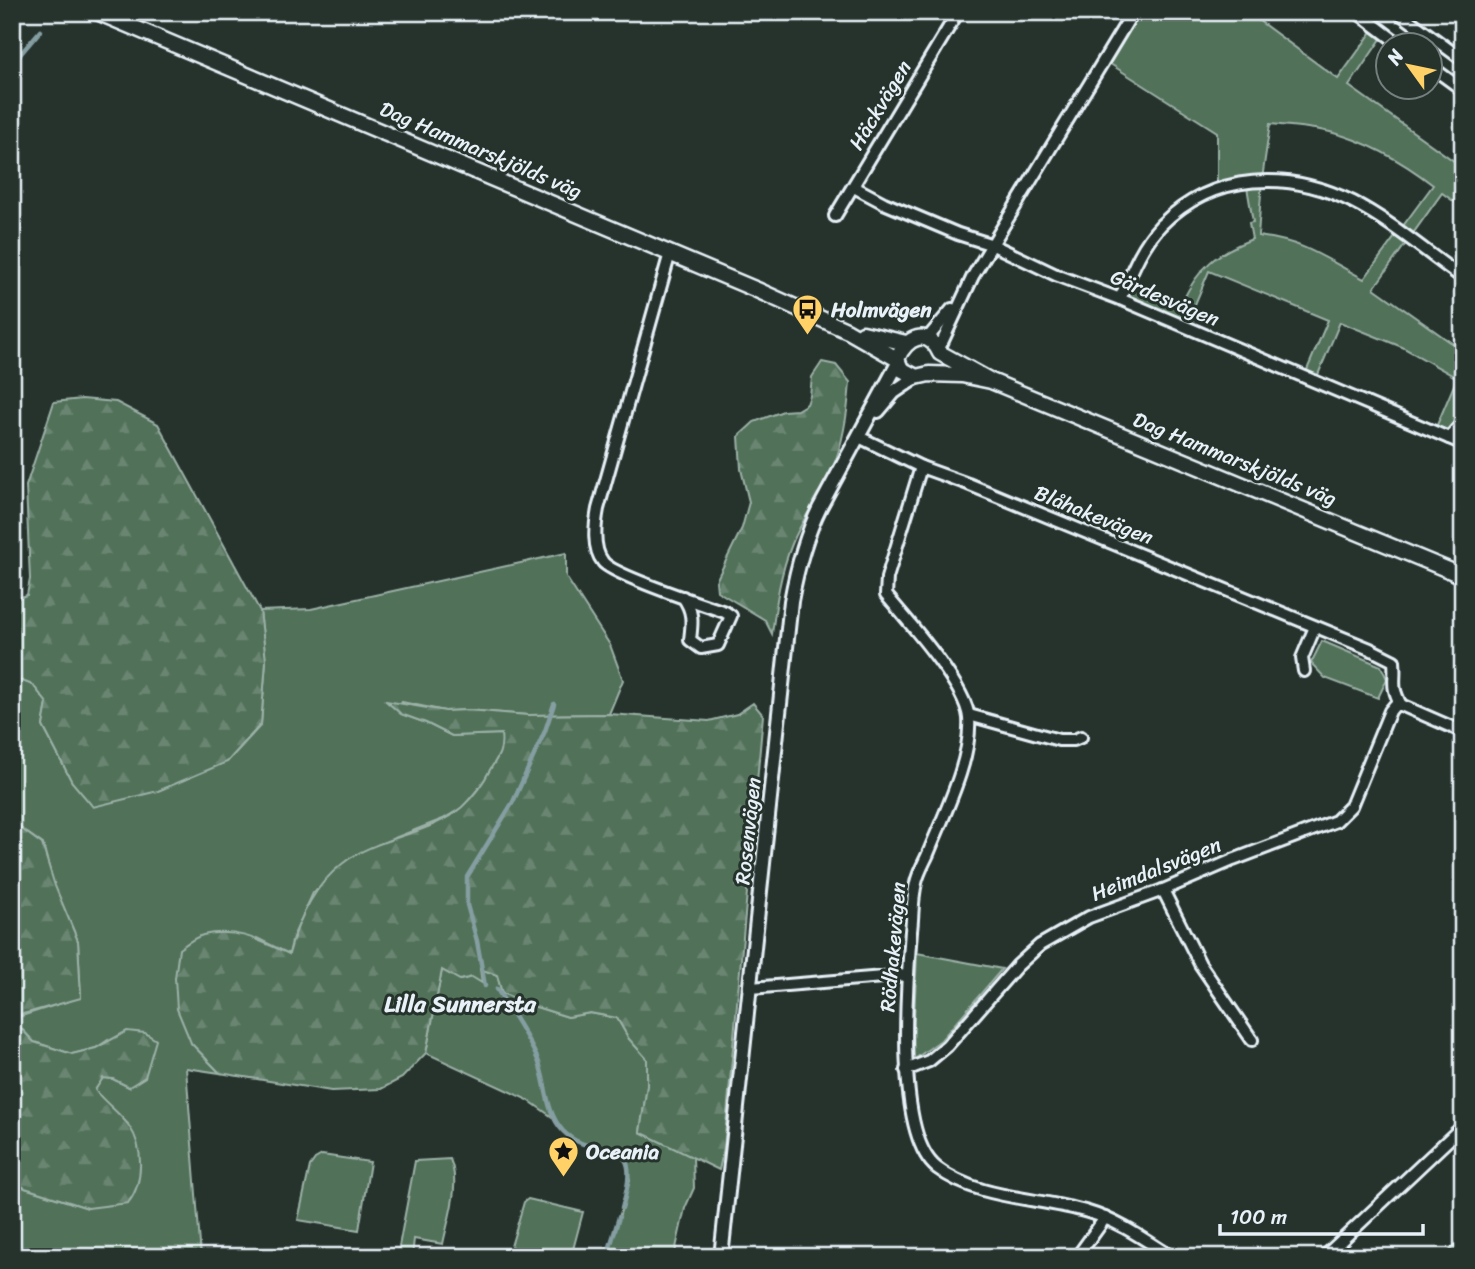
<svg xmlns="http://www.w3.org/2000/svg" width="1475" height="1269" font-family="Sriracha,sans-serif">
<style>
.green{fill:#517159;stroke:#9cb1a8;stroke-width:2;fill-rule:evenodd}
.forest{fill:url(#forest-firs);stroke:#9cb1a8;stroke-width:2}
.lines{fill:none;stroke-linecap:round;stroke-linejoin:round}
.stream{stroke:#859ea2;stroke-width:4.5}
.minor-casing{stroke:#e8f1f8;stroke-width:16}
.tertiary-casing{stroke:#e8f1f8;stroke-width:18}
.secondary-casing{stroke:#e8f1f8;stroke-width:19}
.minor{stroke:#26332d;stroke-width:10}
.tertiary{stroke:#26332d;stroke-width:12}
.secondary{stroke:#26332d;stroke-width:14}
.labels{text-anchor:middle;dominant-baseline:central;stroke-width:6;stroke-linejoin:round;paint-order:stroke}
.street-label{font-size:21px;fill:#e8f1f8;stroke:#26332d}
.poi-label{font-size:21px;font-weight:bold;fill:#e8f1f8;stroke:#26332d;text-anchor:start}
.neighbourhood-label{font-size:23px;font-weight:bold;fill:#e8f1f8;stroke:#26332d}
</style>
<defs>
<pattern id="forest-firs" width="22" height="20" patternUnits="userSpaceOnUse" patternTransform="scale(1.75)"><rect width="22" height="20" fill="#517159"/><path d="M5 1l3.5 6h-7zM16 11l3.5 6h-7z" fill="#6a8672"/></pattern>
</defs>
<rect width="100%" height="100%" fill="#26332d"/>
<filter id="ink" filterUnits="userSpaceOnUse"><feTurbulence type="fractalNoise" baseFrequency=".0143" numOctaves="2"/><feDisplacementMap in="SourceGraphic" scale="14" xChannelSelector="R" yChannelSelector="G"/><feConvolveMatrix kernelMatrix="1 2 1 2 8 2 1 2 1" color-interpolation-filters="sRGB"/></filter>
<g filter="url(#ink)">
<g class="green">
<path d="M1133 12H1247L1338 79 1376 26 1385 33 1349 86 1454 161 1463 149V208L1442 193 1374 288 1463 351V422L1449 438 1434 432 1457 378 1402 347 1340 322 1315 382 1304 377 1328 320 1209 271 1185 328 1120 299 1129 280 1182 302C1199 267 1216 253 1252 239L1249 223 1253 222 1246 181 1217 188V132L1104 60ZM1270 124C1290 126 1311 127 1330 132 1369 142 1402 161 1433 185L1364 279C1323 258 1307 242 1258 236L1262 179Z"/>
<path d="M566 553V577L610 645 623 680 609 714 528 715 468 710 445 711 402 702V714L426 723 452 736 502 734 503 748 483 783 463 807 443 819 377 845 313 893 293 937 289 954 257 938 191 1043 220 1073 186 1068 201 1257H12V1181L25 1188 88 1208 128 1124 108 1106 95 1090 102 1078 113 1079 129 1087 108 1040 96 1048 72 1054 34 1042 12 1019 81 997 78 941 54 886 43 844 12 822V677L33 685 47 703 43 726 72 782 227 762 261 725 266 661 260 611 311 609Z"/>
<path d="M1322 641 1381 666 1387 679 1378 698 1325 678 1311 663Z"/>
<path d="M917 953 1002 969 941 1040 912 1061Z"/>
<path d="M479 968 497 975 502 993 533 1006 568 1017 590 1013 617 1018 629 1039 647 1059V1086L640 1132 693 1157 694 1188 685 1208 674 1257H607L630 1181 626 1161 613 1151 585 1144 570 1137 562 1131 555 1119 528 1100 426 1053 442 970 460 980 472 977Z"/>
<path d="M322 1155 370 1162 359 1230 298 1220 310 1166 315 1159Z"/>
<path d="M450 1159C461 1184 448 1219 443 1244L414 1239 412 1257H397L415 1161Z"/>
<path d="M528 1199 583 1212 571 1257H528L510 1250 524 1202Z"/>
<path d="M1463 1236V1257H1444Z"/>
</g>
<g class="forest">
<path d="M822 362 836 365 850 382C848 410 844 441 833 467 822 493 803 517 792 544 780 573 776 604 772 634L765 620 717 591 716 581 742 528 749 502 741 469 739 436 754 422 783 411 797 410 807 404 810 396 812 377Z"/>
<path d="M82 399 116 402 158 424 260 611 266 661 261 724 227 762 158 791 93 807 72 782 43 726 47 703 33 685 12 677V600L27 595 30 579 26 486 54 402Z"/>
<path d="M386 701 445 711 468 710 528 715 609 714 709 721 737 714 753 703 763 715 724 1148 719 1170 640 1132 647 1086V1059L629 1039 617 1018 590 1013 568 1017 533 1006 502 993 497 975 480 969 482 983 472 977 460 980 442 970 426 1053 402 1078 381 1089 331 1091 220 1073 191 1043 177 1009 175 978 179 949C186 944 195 937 203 935 236 927 261 941 289 954 298 920 314 886 342 864 377 836 429 836 462 807 474 796 484 782 491 768 499 756 503 749 501 734L452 736 426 723 401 714Z"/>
<path d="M12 822 42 844 55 886 78 941 81 998 12 1017Z"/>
<path d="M12 1019 34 1042 72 1054 96 1048 127 1031 145 1033 156 1040 145 1077 129 1087 113 1079 103 1078 95 1090C105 1103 120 1113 129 1126 144 1147 144 1183 128 1203L88 1208 25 1188 12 1181Z"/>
</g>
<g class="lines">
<g class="stream">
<path d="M12 64 40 31"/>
<path d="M485 986 477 941 467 905V877L513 802 545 731 554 704"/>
<path d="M497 989C511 1012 527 1035 538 1060 547 1083 545 1112 563 1131 595 1165 647 1126 622 1208"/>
<path d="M607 1257 619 1217"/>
</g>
<defs>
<g id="minor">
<path d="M1357 12 1402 46"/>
<path d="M1398 12 1463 60"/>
<path d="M1430 66 1463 90"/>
<path d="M854 187 884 203 958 234 993 245 1056 275 1120 299 1463 444"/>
<path d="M835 216 958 12"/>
<path d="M670 253 598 509C595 525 592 548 603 562 613 575 704 605 725 612L731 616 718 645 701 648 690 640C692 623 694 612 683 597"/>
<path d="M1120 299C1131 273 1141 246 1161 225 1214 172 1289 170 1353 202 1392 222 1427 253 1463 278"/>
<path d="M927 339 952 309"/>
<path d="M939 349 973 276 1133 12"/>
<path d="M859 437 921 467 968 484 1370 649 1394 661C1396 684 1390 684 1401 705L1463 732"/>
<path d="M1449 438 1463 422"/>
<path d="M921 467 887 578 886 595C908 621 966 686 969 718 972 760 944 814 928 854 924 863 918 873 916 883 912 898 913 916 911 931 907 981 894 1135 937 1168 979 1200 1039 1197 1088 1212 1119 1221 1145 1240 1172 1257"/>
<path d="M1304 671 1302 658 1315 627"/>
<path d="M969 715 1059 740H1074L1081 737"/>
<path d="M1163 890 1200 964 1252 1040"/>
<path d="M751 988 907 975"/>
<path d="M906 1070 929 1061 947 1046 1017 966 1040 945 1089 917 1163 890 1233 860 1336 821 1351 806 1390 711 1395 705H1401"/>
<path d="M1077 1257 1105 1218"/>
<path d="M1324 1257 1463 1126"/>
</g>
<g id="tertiary">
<path d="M878 411 894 392 916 377"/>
<path d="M721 1257 791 601C797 568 805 537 820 507L898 363"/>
</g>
<g id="secondary">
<path d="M97 12 757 290 848 331 897 359"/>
<path d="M863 333 906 343"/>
<path d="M991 381 962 375 929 374 916 377 901 369 897 359C906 337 928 327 940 353L991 381 1463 576"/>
</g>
</defs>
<use href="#minor" class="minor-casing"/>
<use href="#tertiary" class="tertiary-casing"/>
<use href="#secondary" class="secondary-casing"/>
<use href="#minor" class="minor"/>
<use href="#tertiary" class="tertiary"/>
<use href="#secondary" class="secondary"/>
</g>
</g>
<defs>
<symbol id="bus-pin" viewBox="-11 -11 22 30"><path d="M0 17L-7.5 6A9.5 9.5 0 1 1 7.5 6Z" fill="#ffd166" stroke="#26332d"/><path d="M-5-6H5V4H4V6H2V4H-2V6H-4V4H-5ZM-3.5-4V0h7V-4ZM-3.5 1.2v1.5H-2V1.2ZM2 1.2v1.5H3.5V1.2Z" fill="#111"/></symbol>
<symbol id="sight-pin" viewBox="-11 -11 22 30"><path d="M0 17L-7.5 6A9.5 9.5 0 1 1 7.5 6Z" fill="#ffd166" stroke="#26332d"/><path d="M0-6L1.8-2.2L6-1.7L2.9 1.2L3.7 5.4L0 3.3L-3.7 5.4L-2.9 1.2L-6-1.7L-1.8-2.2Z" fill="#111"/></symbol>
</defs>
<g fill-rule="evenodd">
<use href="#bus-pin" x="790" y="292" width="35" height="47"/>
<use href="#sight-pin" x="546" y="1134" width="35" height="47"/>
</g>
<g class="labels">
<g class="street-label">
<text transform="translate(880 105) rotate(-59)">Häckvägen</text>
<text transform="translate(481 150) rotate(23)">Dag Hammarskjölds väg</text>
<text transform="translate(1165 298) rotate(23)">Gärdesvägen</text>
<text transform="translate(1235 459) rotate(22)">Dag Hammarskjölds väg</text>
<text transform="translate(1094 515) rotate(22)">Blåhakevägen</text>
<text transform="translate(748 831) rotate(-84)">Rosenvägen</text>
<text transform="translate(1156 869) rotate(-22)">Heimdalsvägen</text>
<text transform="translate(893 947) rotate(-85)">Rödhakevägen</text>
</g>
<g class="poi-label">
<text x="831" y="310">Holmvägen</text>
<text x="586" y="1152">Oceania</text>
</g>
<g class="neighbourhood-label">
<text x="460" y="1004">Lilla Sunnersta</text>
</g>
</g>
<rect width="1475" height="1269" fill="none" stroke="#26332d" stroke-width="42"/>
<rect x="21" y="21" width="1433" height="1227" fill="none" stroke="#e8f1f8" stroke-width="2.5" filter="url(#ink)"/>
<g transform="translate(1409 66) rotate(303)"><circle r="33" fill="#26332d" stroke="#747f7e" stroke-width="2"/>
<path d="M0-5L12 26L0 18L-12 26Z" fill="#ffd166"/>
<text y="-10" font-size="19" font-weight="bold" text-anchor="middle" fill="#e8f1f8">N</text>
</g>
<path d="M1220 1224v10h203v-10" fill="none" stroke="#e8f1f8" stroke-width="3.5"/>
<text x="1230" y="1224" font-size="21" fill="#e8f1f8" stroke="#26332d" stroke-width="5" paint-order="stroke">100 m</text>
</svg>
